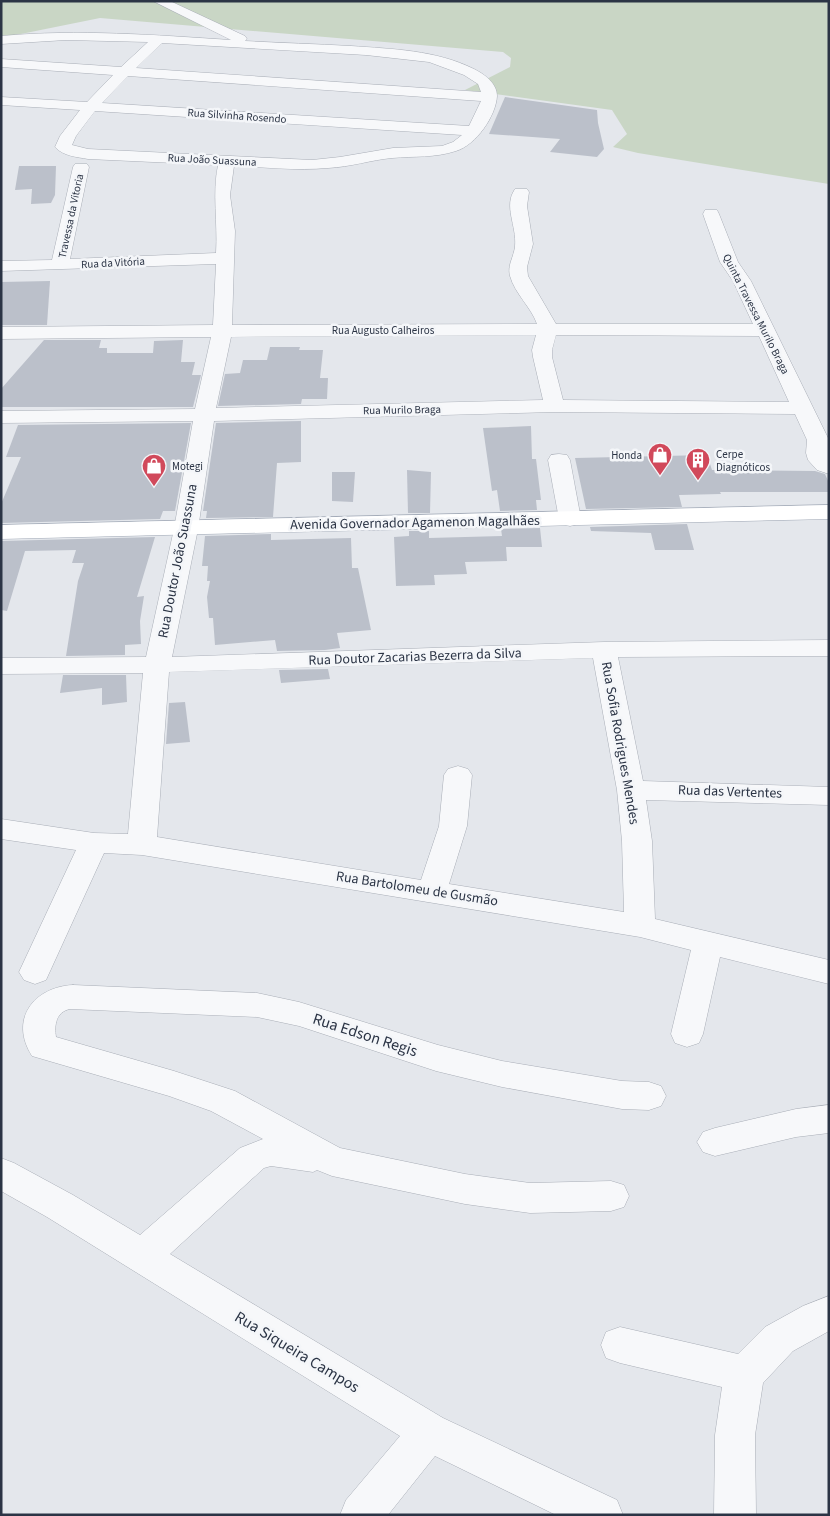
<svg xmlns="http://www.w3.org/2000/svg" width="830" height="1516" font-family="'Source Sans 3',sans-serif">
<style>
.green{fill:#c9d6c5}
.building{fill:#bbc0ca}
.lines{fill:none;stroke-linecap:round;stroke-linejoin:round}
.minor-casing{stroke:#a9aeb7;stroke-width:1}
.major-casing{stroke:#a3abb8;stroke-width:1}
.minor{fill:#f7f8fa;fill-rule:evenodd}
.major{fill:#fff;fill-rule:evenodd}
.labels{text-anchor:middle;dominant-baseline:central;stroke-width:5;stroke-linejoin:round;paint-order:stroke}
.far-street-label{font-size:11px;fill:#2b3445;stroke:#f4f6f9}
.far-poi-label{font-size:11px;fill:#2b3445;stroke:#f4f6f9;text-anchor:start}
.street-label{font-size:14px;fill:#2b3445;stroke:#f4f6f9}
.near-street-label{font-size:16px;fill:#2b3445;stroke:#f4f6f9}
</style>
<rect width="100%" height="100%" fill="#e4e7ec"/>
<path class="green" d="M1 1H829V184L638 153 613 147 627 134 612 110 465 90 510 67 511 58 503 52 100 18 1 38Z"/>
<g class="building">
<path d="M505 97 597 110 598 123 604 149 597 157 550 152 560 139 489 134Z"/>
<path d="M19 166H56L55 195 51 203 31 204 32 189 15 190Z"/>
<path d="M50 281 47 325H1V282Z"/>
<path d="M44 340H101L99 348H107V353H153L154 341 183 340 181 362H195L192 375H201L193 407H1V389Z"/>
<path d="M270 347H300L299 350H323L320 378H328L327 399H302L301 404 218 406 225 374 240 373 243 360H267Z"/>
<path d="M301 421V462L277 463 273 517 206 518 207 511H203L216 423Z"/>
<path d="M191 423 175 511H163L160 519 1 523V504L21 457H6L18 425Z"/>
<path d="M531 426 532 459H536L541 500H536L537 510 500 511 497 490 492 491 483 428Z"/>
<path d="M707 455 712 470 815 471 825 474 829 483V492H720L721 494 679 495 682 507 586 509 575 458Z"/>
<path d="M407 470 431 472 430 513H408Z"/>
<path d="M332 472H355L353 502 332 501Z"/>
<path d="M687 524 694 550H655L651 533 591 531 590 527Z"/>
<path d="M540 528 542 547H506L507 561 465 562 467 574 434 575 435 585 396 586 394 537 409 536V531H429V538L502 536 501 529Z"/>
<path d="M271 534V540L351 538 352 568H358L371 630 337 633 340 648 325 650 277 651 275 640 215 645 213 618H209L207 597 210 581H207L208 566H202L205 536Z"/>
<path d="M155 537 137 597 144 596 140 621 141 644 125 645V655L66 656 78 581 84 563H72L76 550 25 551 7 611 1 610V541Z"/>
<path d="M328 669 330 679 281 683 279 670Z"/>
<path d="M63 675H126L127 702 102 705V688L60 693Z"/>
<path d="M185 702 190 742 166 744 169 703Z"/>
</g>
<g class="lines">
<defs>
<g id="minor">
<path d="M153 1H170L245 36 247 39 245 41C281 43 316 44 351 46 392 49 436 50 474 69 484 74 497 83 497 96 496 116 476 145 456 151 435 158 414 156 392 158 371 160 350 167 328 168 297 171 265 167 234 166L230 195 235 231 232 325 537 324C531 307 515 294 510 276 507 265 514 257 515 246 517 226 503 206 515 189H527L529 192 527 206 533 244 527 267 528 276 556 324H753L733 281 720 262 703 214 705 210H717L719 214 738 262 751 281 829 440V474L817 470 808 460 806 453 807 440 795 414 555 412 214 421 198 529 172 657 604 642 829 640V656L618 657 643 781 829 787V805L646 800 652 841 655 919 829 960V984L720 957 703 1034 699 1043 687 1047 675 1043 671 1034 691 950 640 937 142 855 104 853 46 980 35 984 24 980 19 972 76 850 1 839V819L94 833 128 834 143 673 1 674V658L146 657 174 529 193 421 1 423V411L195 409 211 337 1 339V327L213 325 216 264 1 271V261L52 260 73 167 75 164H87L89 167 70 259 216 253C218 223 212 194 218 165L88 159C77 157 63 156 55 147L60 136 80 110 1 105V97L87 102 113 75 1 67V59L121 67 148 42 66 40 1 44V36C79 29 154 35 231 40ZM162 43 366 55 429 62 464 75 478 84 481 92 136 68ZM128 76 481 101 469 126 102 103ZM95 111 462 135 453 142 442 146 393 148 340 157 312 160 88 149 72 145 76 136ZM536 335 532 350 533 357 543 400 216 408 231 337ZM556 335 759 336 789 402 563 400 552 357V350ZM593 658 617 790 622 841 624 912 449 884 467 826 472 775 468 769 458 766 448 769 444 775 439 826 421 880 157 837 169 672Z"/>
<path d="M559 454 567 455 570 460 581 519 578 524 570 526 562 524 559 519 548 460 551 455Z"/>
<path d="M73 985 257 993 299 1002 438 1045 502 1061 622 1081 649 1082 661 1086 666 1096 661 1106 649 1110 622 1109 502 1087 436 1071 299 1026 257 1017 70 1009C56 1012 54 1025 56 1037L174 1071 235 1091 340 1148 465 1174 530 1183 611 1181 624 1185 629 1196 624 1207 611 1211 530 1213 465 1204 332 1176 317 1170 313 1172 271 1166 264 1168 170 1254 443 1418 617 1500 623 1515H556L435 1456 388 1515H340L346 1500 400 1436 47 1217 1 1191V1158L14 1163 73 1195 140 1235 240 1148 263 1139 211 1111 169 1096 32 1056C9 1020 33 987 73 985Z"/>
<path d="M829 1105V1133L796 1137 715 1156 703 1152 697 1142 703 1132 715 1128 796 1109Z"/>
<path d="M829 1296V1331L793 1351 763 1383 755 1435 756 1515H714L715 1435 722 1387 620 1363 606 1358 601 1345 606 1332 620 1327 738 1354 765 1327 803 1306Z"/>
</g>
<path id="major" d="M829 505V519L1 539V525Z"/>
</defs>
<use href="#minor" class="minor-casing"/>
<use href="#major" class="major-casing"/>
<use href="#minor" class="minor"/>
<use href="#major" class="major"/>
</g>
<defs>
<symbol id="shop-pin" viewBox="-11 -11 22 30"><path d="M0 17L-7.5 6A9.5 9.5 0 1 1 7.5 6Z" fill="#d1495b" stroke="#f4f6f9"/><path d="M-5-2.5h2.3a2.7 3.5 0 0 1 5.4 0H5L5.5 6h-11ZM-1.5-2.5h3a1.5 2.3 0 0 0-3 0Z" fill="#fff"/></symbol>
<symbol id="building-pin" viewBox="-11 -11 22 30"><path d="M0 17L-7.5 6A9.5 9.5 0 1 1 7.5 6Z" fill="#d1495b" stroke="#f4f6f9"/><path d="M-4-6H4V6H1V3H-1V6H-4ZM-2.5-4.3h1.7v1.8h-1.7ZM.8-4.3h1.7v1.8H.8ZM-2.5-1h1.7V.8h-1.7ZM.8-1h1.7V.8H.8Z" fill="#fff"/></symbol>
</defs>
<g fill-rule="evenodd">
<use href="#shop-pin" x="646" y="441" width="28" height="38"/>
<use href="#building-pin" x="684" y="446" width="28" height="38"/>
<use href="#shop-pin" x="140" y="452" width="28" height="38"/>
</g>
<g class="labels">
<g class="far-street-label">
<text transform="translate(237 116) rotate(4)">Rua Silvinha Rosendo</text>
<text transform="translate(212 160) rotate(3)">Rua João Suassuna</text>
<text transform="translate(71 216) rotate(-78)">Travessa da Vitoria</text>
<text transform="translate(113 263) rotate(-3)">Rua da Vitória</text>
<text transform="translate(756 314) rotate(63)">Quinta Travessa Murilo Braga</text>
<text x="383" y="330">Rua Augusto Calheiros</text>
<text transform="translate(402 410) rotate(-1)">Rua Murilo Braga</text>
</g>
<g class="far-poi-label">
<text x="716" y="454">Cerpe<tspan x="716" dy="13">Diagnóticos</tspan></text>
<text x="642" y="455" text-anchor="end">Honda</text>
<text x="172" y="466">Motegi</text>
</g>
<g class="street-label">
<text transform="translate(415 523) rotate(-1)">Avenida Governador Agamenon Magalhães</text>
<text transform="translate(178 561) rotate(-79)">Rua Doutor João Suassuna</text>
<text transform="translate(415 657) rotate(-2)">Rua Doutor Zacarias Bezerra da Silva</text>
<text transform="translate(620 743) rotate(80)">Rua Sofia Rodrigues Mendes</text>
<text transform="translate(730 792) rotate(2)">Rua das Vertentes</text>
<text transform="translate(417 889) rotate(9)">Rua Bartolomeu de Gusmão</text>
</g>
<g class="near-street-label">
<text transform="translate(365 1035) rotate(18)">Rua Edson Regis</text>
<text transform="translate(297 1352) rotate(31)">Rua Siqueira Campos</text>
</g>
</g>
<rect width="830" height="1516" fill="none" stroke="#2b3445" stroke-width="5"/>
</svg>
